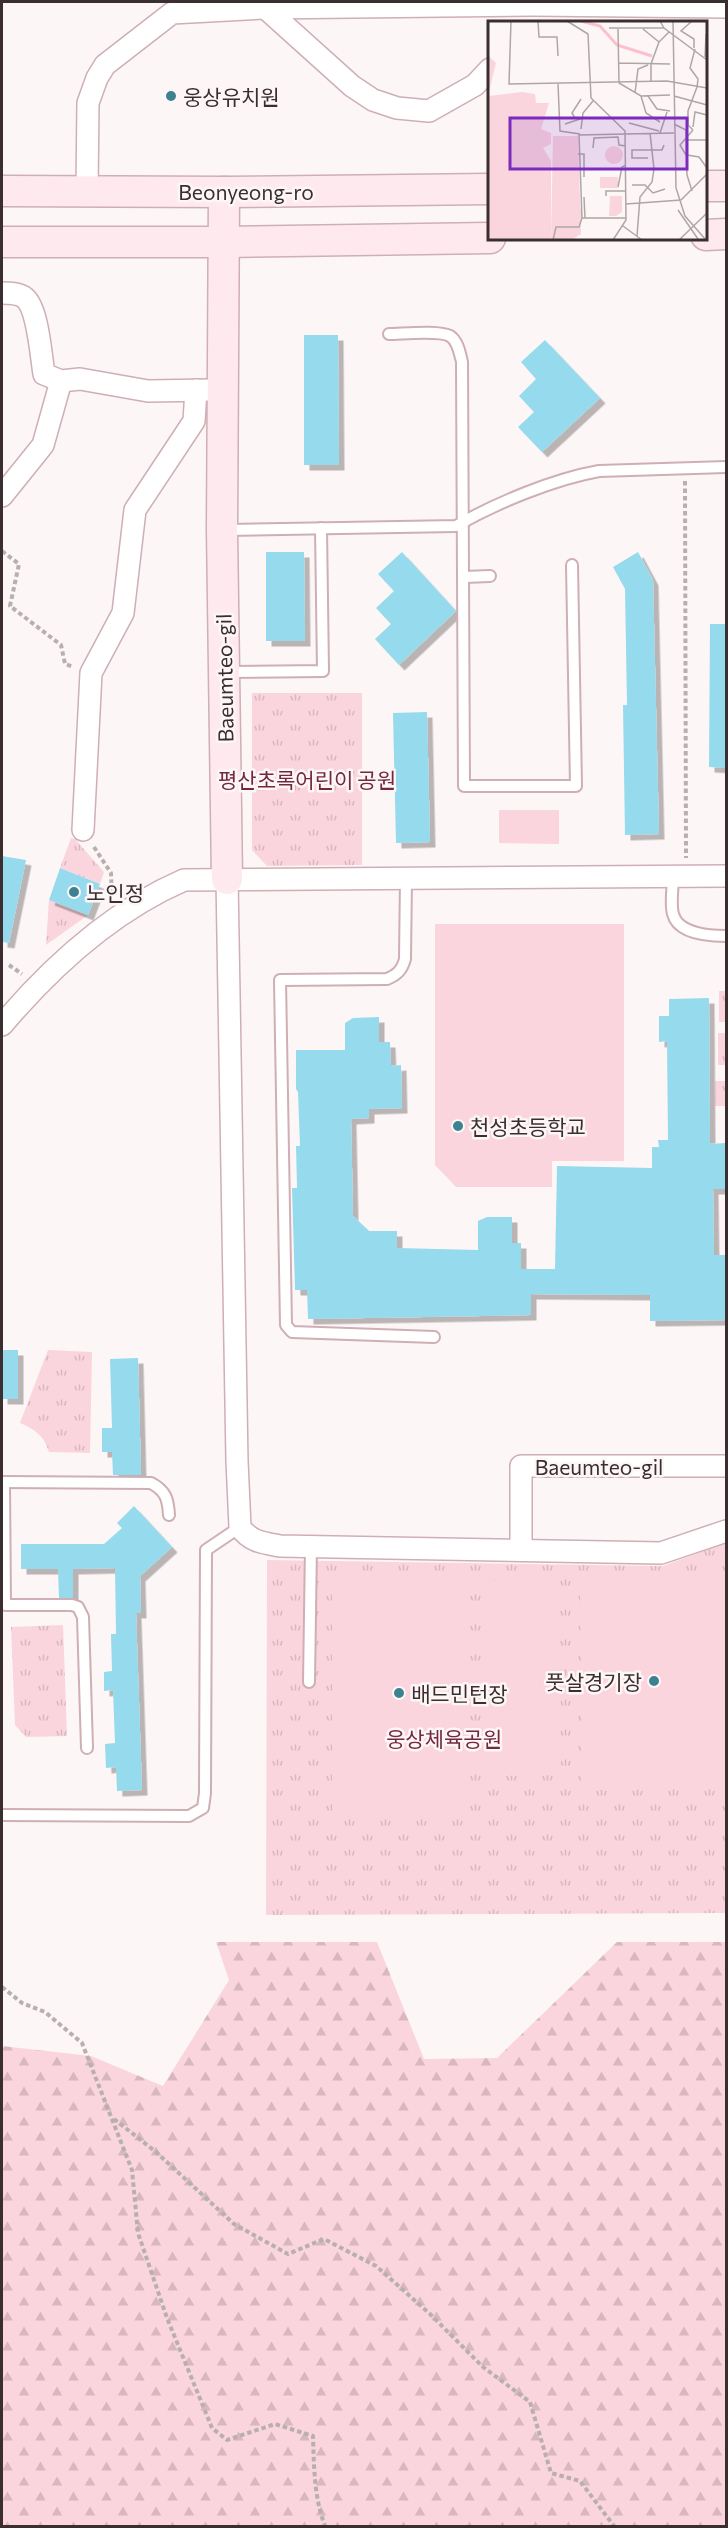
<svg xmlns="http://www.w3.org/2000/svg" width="728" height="2528" font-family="Commissioner,'Noto Sans KR',sans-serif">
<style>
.forest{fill:url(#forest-firs)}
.park{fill:url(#park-tufts)}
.pitch{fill:#fbd5dd}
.building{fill:#95dbed;filter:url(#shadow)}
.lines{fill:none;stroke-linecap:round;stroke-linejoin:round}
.lane-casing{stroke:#ceafb5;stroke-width:14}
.street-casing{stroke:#ceafb5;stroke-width:24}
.secondary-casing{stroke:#ceafb5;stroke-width:33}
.path{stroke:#b8afb1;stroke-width:4;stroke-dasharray:4.5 3;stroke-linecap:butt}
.lane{stroke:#fff;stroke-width:10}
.street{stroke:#fff;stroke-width:21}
.secondary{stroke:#feeaee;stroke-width:30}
.poi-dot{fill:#3e8191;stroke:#fdf6f7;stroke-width:2}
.labels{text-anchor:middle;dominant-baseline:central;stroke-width:5;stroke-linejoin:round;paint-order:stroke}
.poi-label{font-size:21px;fill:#3a2e30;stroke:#fdf6f7;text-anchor:start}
.street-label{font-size:21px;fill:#3a2e30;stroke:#fdf6f7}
.park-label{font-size:21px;fill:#722940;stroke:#fdf6f7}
.inset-river{fill:none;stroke:#febfce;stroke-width:3}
.inset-road{fill:none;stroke:#afa6a7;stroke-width:1.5}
.view{fill:#7b2cbf;fill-opacity:0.15;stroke:#7b2cbf;stroke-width:3}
.inset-edge{fill:none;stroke:#3a2e30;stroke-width:3}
</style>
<defs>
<pattern id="forest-firs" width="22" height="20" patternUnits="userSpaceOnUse" patternTransform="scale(1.5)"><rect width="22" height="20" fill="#fbd5dd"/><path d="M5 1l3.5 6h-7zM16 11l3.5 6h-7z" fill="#d8b7be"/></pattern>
<pattern id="park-tufts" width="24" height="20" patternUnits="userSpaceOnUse" patternTransform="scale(1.5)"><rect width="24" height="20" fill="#fbd5dd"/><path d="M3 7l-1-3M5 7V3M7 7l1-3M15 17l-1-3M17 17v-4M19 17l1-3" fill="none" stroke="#d8b7be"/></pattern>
<filter id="shadow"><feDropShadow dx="5.5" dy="5.5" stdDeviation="0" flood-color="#0004"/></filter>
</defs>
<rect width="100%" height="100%" fill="#fdf6f7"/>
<path class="forest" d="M216 1942H377L424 2059 497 2058 617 1942H726V2526H2V2046L91 2056 163 2086 229 1980Z"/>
<g class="park">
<path d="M252 693H362V865L267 866 252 850Z"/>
<path d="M71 838 75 839 104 872 100 884 60 868Z"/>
<path d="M49 900 88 915 46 945Z"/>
<rect x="719" y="991" width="7" height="31"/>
<rect x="718" y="1033" width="8" height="32"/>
<rect x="715" y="1081" width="11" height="25"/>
<path d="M48 1350 92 1352 90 1453 49 1452C44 1436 36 1430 20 1423Z"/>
<path d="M726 1543V1913L266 1915 267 1560 663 1566Z"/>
<path d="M63 1625 67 1736 26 1737 15 1725 11 1627Z"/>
</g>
<g class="pitch">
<path d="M499 810H559V844L499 843Z"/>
<path d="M435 924H624V1161H552V1187H456L435 1165Z"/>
<rect x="332" y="1572" width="134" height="242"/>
<path d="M726 1572V1788L582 1790 580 1573Z"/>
<path d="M559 1579 561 1775 487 1776 485 1580Z"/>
</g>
<g class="building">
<path d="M304 335H338L339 465H304Z"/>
<path d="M545 340 600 398 542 452 518 427 534 412 519 396 536 379 521 362Z"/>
<path d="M266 552H304L305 641H266Z"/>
<path d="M402 552 456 611 399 665 375 639 391 624 376 608 394 591 378 574Z"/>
<path d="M638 552 653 580 659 834 625 835 623 705H627L625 589 613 567Z"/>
<path d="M710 624H726V768L709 767Z"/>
<path d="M427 712 430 842 396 843 393 713Z"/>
<path d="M2 856 26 860 9 943 2 942Z"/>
<path d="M60 868 100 884 88 915 49 900Z"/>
<path d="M709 998 710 1144 726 1143V1189H713L714 1255H726V1320L650 1321V1295L531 1294V1315L308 1319 307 1290H295L292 1188H297L296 1146H300L298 1092 296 1089V1050H345V1023L353 1018 379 1017V1042H390L391 1066 401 1065 402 1108 369 1109V1118L351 1119 353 1216 369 1231H397V1248L478 1250V1221L487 1217H512V1243H521V1269H555L557 1166 652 1168V1147H659L658 1140H668L667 1041 659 1042V1016H669V999Z"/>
<rect x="2" y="1350" width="16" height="49"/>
<path d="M138 1358 141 1475H113L112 1452H102V1428H112L110 1359Z"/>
<path d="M134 1506 172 1547 140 1576 141 1613H136L142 1790 117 1791 116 1767 106 1768 105 1744 115 1743 113 1690 104 1691V1672L112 1671 111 1634H116L115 1568 73 1569V1598H59L58 1569H21V1544H104L122 1528 117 1523Z"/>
</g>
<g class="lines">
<defs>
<g id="lane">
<path d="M389 334C402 334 439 330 450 336 458 341 460 354 462 362L464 786H576L572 565"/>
<path d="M225 530 456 526C496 503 554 479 599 471L726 467"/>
<path d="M464 577 490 576"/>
<path d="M226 672 323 671 321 528"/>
<path d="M673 876C673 888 670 903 673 914 678 934 710 936 726 936"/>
<path d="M406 878 405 959C402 970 397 975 387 979L280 980 286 1325 292 1332 434 1337"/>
<path d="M2 1482 151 1483C166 1491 168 1499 169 1515"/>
<path d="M4 1482 5 1605H72L78 1607 83 1617 87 1748"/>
<path d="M309 1682 311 1545"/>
<path d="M2 1815 189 1816 203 1808 205 1793 206 1550 240 1527"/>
</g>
<g id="street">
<path d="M262 5 352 86 373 100 397 108 429 111 475 85 490 69"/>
<path d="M87 190 88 103 97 78 105 65 172 13 264 8 533 5 726 7"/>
<path d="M2 293C9 293 19 293 25 298 38 309 41 356 44 374L61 381 80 379 148 391 210 390"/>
<path d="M2 496 43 445 61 381"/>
<path d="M83 830 91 673 123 613 135 510 194 421 196 390"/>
<path d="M227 879 237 1461 240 1527C250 1542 264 1543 280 1546L661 1553 726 1531"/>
<path d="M2 1025C52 966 112 911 184 880L726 876"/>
<path d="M521 1550V1466H726"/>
</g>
<g id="secondary">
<path d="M706 186H726"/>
<path d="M2 191 224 192 490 189"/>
<path d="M224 192 222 530 227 879"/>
<path d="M706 235 726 234"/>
<path d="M2 242H223L490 238"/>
</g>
</defs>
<use href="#lane" class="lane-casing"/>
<use href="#street" class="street-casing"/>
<use href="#secondary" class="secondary-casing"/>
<g class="path">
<path d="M685 481 686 858"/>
<path d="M2 551 19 564 10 606 61 645 65 664 74 667"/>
<path d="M94 847 111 873 112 897"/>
<path d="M9 965 22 974"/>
<path d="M2 1987 22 2003 45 2012 82 2043 132 2170 138 2233 167 2318 212 2428 227 2440 275 2424 313 2436C314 2468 314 2497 325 2526"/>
<path d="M114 2119 156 2152 234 2224 288 2254 324 2239 376 2266 430 2314 483 2367 530 2402 551 2473 580 2481 614 2526"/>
</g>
<use href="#lane" class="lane"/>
<use href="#street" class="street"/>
<use href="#secondary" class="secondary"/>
</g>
<g class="poi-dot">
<circle cx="171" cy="96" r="6"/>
<circle cx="74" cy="892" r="6"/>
<circle cx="458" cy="1126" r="6"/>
<circle cx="654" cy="1681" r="6"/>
<circle cx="399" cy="1693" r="6"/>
</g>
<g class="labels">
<g class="poi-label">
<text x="183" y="96">웅상유치원</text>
<text x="86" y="892">노인정</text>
<text x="470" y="1126">천성초등학교</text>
<text x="642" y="1681" text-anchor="end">풋살경기장</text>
<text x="411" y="1693">배드민턴장</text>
</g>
<g class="street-label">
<text x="246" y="191">Beonyeong-ro</text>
<text transform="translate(224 678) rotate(-91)">Baeumteo-gil</text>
<text x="599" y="1466">Baeumteo-gil</text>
</g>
<g class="park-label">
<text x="307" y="779">평산초록어린이 공원</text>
<text x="444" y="1738">웅상체육공원</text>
</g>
</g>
<g transform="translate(488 21)">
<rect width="219" height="219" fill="#fdf6f7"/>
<path d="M0 34 8 42 0 75 34 71 47 73 48 82H61L53 108 63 112V123L55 127 63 140V219H0Z" fill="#fbd5dd"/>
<path d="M65 115H90L93 213 83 219H63Z" fill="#fbd5dd"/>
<path d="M117 134a9 9 0 1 1 18 0a9 9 0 1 1-18 0ZM73 143a8 8 0 1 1 16 0a8 8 0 1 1-16 0ZM91 153V178L73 179V154ZM112 156H130V167H112ZM122 175H134V191L128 195H121ZM72 193a11 11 0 1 1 22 0a11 11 0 1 1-22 0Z" fill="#fbd5dd"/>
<path class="inset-river" d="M93 0 112 5 129 24 164 35"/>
<path class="inset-road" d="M23 0 21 63 179 60 219 67M50 0 51 16H69L70 35M79 0 100 13 103 77 137 110 138 199 125 219M172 0 176 7 219 39M185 0 188 167 197 195 218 219M204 0 193 10 206 18V27M121 7H176M130 8 131 62 153 75 182 74M155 8 171 21 181 11M217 36 218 13M131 42 182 43M163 61V43L171 21M70 63 72 110 92 113M147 72 150 48 160 44M153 75 158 92 172 101M160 75 169 88 182 90M186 75 219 84M87 97 84 92 93 78M141 102 171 110M77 103 95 97M186 103 198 109 199 154 204 170M205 106 207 91 219 94M93 108 95 92 105 80M205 109 200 104V90L209 66 210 58 202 47 207 28M172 112 179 91M199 119H219M105 127 106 117 130 116 131 124 138 125M90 133H96V156M198 134 192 124 205 109M199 134 211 136 219 147M160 137H144V129H174L176 124M144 164H157L165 172 177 168M130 166 134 146 138 144M118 175V170H138M96 176 97 197M138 183 193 179 219 153M190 189 210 218M138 197H94L91 114 186 112M135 205 154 219M149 215 152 176 164 161 166 148 162 112M65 219 68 206H91L94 197M191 219 219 192"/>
<path class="view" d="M22 97H199V148H22Z"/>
<rect width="219" height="219" class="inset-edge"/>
</g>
<rect width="728" height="2528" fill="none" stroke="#3a2e30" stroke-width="6"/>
</svg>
